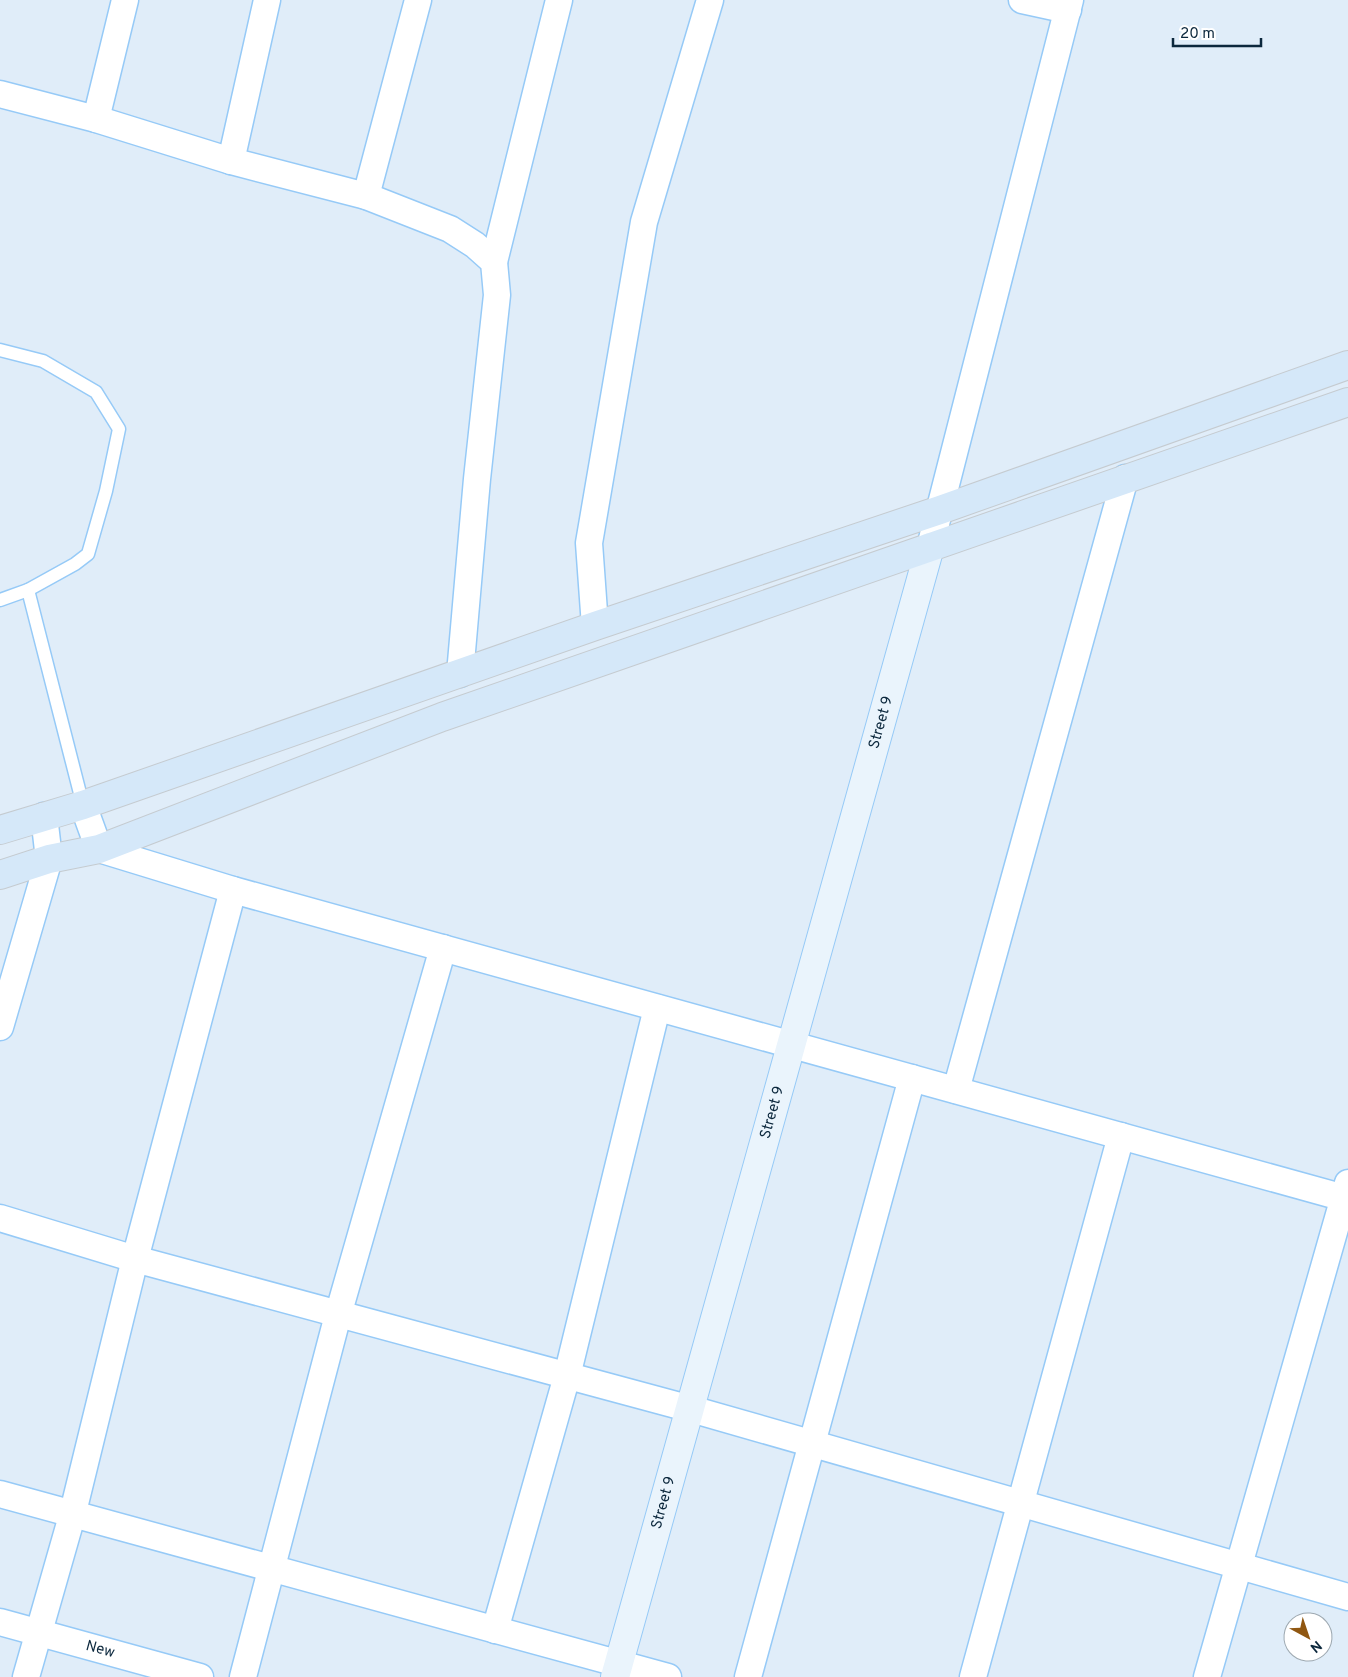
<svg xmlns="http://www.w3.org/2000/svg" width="1348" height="1677" font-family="Overpass,sans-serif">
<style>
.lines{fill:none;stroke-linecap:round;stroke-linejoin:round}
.lane-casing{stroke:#96caf7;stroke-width:15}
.street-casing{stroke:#96caf7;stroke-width:29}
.secondary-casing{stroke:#96caf7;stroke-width:30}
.primary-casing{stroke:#c5cbd0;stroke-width:30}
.lane{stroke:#fff;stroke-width:12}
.street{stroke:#fff;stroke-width:26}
.secondary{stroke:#eaf4fc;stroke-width:28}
.primary{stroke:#d5e8f9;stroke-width:28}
.labels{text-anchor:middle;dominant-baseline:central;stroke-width:4;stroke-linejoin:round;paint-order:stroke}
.street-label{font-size:15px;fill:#0c283d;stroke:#fff}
</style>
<rect width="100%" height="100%" fill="#e0edf9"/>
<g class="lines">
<defs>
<g id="lane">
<path d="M0 350 43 361 96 392 119 429 106 491 88 554 75 564 28 590 0 600"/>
<path d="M28 590 83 805"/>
</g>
<g id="street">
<path d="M1022 0 1068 10"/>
<path d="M0 94 96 119 231 161 366 196 450 229 475 245 494 262 497 295 477 479 460 674"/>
<path d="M96 119 125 0"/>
<path d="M231 161 267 0"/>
<path d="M366 196 418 0"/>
<path d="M494 262 559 0"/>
<path d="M930 547 1070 0"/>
<path d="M595 626 589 543 644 222 710 0"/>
<path d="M83 805 99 849 233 890 1348 1199"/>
<path d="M0 1027 49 859 44 816"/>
<path d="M956 1090 1125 478"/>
<path d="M0 1218 135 1259 691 1409 1348 1597"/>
<path d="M0 1494 668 1677"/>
<path id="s1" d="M0 1622 200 1677"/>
<path d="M495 1630 567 1376 657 1008"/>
<path d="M26 1677 72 1516 135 1259 233 890"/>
<path d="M243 1677 338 1315 443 948"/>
<path d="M748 1677 912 1078"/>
<path d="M973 1677 1121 1136"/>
<path d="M1207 1677 1348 1183"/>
</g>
<g id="secondary">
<path id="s2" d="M615 1677 930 547"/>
</g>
<g id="primary">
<path d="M0 830 83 805 595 626 940 510 1348 365"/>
<path d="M0 875 49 859 99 849 442 717 1348 402"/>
</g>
</defs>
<use href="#lane" class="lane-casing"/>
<use href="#street" class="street-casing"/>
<use href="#secondary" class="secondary-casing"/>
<use href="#primary" class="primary-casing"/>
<use href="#lane" class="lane"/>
<use href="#street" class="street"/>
<use href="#secondary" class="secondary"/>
<use href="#primary" class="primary"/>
</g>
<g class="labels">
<g class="street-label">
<text stroke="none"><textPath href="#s2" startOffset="991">Street 9</textPath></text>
<text stroke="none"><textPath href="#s2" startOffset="586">Street 9</textPath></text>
<text stroke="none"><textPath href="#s2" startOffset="181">Street 9</textPath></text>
<text stroke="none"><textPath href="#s1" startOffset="104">New</textPath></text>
</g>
</g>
<g transform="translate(1308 1637) rotate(140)"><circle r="24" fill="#ffffff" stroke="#9ea9b1"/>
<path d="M0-4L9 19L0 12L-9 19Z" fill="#905711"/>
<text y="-8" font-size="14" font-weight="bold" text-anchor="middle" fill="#0c283d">N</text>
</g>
<path d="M1173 38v8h88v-8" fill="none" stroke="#0c283d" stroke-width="2.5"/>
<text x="1180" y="38" font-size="15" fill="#0c283d" stroke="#ffffff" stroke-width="4" paint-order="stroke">20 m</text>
</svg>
